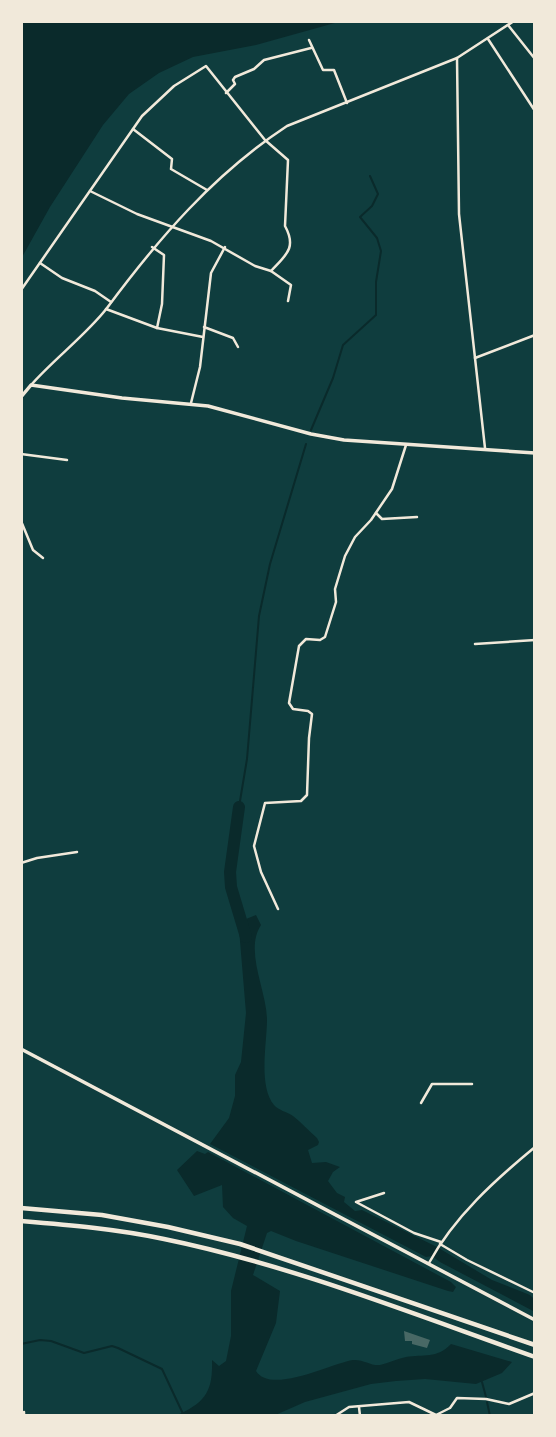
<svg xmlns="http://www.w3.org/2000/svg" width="556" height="1437" font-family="'Space Grotesk',sans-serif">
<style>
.water{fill:#0a2a2b}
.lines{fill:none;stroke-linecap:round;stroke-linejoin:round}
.stream{stroke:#0a2a2b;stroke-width:2}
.river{stroke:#0a2a2b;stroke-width:12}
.building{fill:#486865}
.minor{stroke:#f1e9da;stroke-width:2.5}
.tertiary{stroke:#f1e9da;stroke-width:3.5}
.primary{stroke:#f1e9da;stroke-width:4.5}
</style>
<rect width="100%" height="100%" fill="#0f3d3e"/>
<g class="water">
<path d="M21 21H342L256 45 193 57 159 73 129 94 103 125 50 207 21 259Z"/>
<path d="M256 915 261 925C244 951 267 991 267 1020 267 1042 258 1086 274 1105 278 1110 287 1112 293 1116 301 1122 309 1131 317 1138L319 1142 318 1145 308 1150 312 1163 326 1162 340 1167 333 1172 328 1181 337 1193 345 1197 344 1202 355 1211 362 1210 437 1247 492 1280 530 1295 535 1300V1312L440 1262 432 1256 426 1257 210 1144 229 1118 235 1096V1075L241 1062 246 1013 239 929 241 921Z"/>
<path d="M197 1151 205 1154 208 1152 451 1282 456 1287 453 1292 448 1291 296 1241 271 1231 267 1233 253 1275 280 1291 276 1323 256 1371C271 1395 332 1363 353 1360 363 1359 371 1366 380 1365 388 1363 397 1359 406 1357 423 1354 437 1359 451 1344L512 1362 502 1373 476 1384 425 1379 396 1381 371 1384 305 1402 273 1416H175C205 1403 213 1392 212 1360L219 1366 226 1361 231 1336V1291L247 1226 233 1218 223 1207 222 1185 194 1196 177 1170Z"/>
</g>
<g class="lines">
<g class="stream">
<path d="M311 430 333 378 343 345 376 315V282L381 251 377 238 360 217 372 206 378 194 370 176"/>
<path d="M239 807 247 759 259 616 270 564 306 444"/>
<path d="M21 1344 40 1340 51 1341 84 1353 112 1346 118 1348 162 1369 184 1416"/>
<path d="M482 1382 486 1397"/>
<path d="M487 1402 490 1416"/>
</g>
<path class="river" d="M239 807 230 872 231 887 246 937"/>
</g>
<path class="building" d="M404 1331 430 1340 427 1348 412 1344V1341H405Z"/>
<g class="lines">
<g class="minor">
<path d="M508 25 535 59"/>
<path d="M488 39 535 111"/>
<path d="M309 40 323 70H334L347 103"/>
<path d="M457 58 459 214 485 448"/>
<path d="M226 93 235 84 233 80 235 77 254 69 264 60 311 48"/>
<path d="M133 129 172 159 171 169 207 190"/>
<path d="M90 191 137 214 211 241 255 266 271 271 291 285 288 301"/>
<path d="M152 247 164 255 162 304 157 328"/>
<path d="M40 263 62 278 95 291 111 302"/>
<path d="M21 290 142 116 174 86 206 66 265 140 288 160 285 226C297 248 286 255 271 271"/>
<path d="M106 309 157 328 203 337"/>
<path d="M204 327 233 338 238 347"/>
<path d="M475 358 535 335"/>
<path d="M31 385C54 359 87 334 107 308 159 238 214 174 287 126L457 58 514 21"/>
<path d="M191 403 200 367 211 273 225 247"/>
<path d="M21 454 67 460"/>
<path d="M376 513 382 519 417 517"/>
<path d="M21 521 33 550 43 558"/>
<path d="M475 644 535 640"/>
<path d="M21 863 37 858 77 852"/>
<path d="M278 909 261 872 254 846 265 803 301 801 307 795 309 738 312 714 308 711 293 709 289 703 299 646 306 639 320 640 325 637 336 602 335 589 345 556 355 537 371 520 392 489 406 445"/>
<path d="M421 1103 432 1084H472"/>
<path d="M384 1193 356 1202 414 1233 441 1242"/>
<path d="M440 1244 467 1260 535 1293"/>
<path d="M429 1263C454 1217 495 1180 535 1147"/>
<path d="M359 1407 360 1416"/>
<path d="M24 1416V1412"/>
<path d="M335 1416 349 1407 409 1402 436 1415 450 1408 457 1398 486 1399 509 1404 535 1393"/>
</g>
<g class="tertiary">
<path d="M21 397 31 385 122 398 208 406 311 434 344 440 535 453"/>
<path d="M21 1049 535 1320"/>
</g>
<g class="primary">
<path d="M21 1208 102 1215 168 1227 240 1244 535 1345"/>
<path d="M21 1221C69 1225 117 1229 164 1239 291 1265 413 1314 535 1357"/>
</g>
</g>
<rect width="556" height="1437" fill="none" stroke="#f1e9da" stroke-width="46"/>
</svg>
